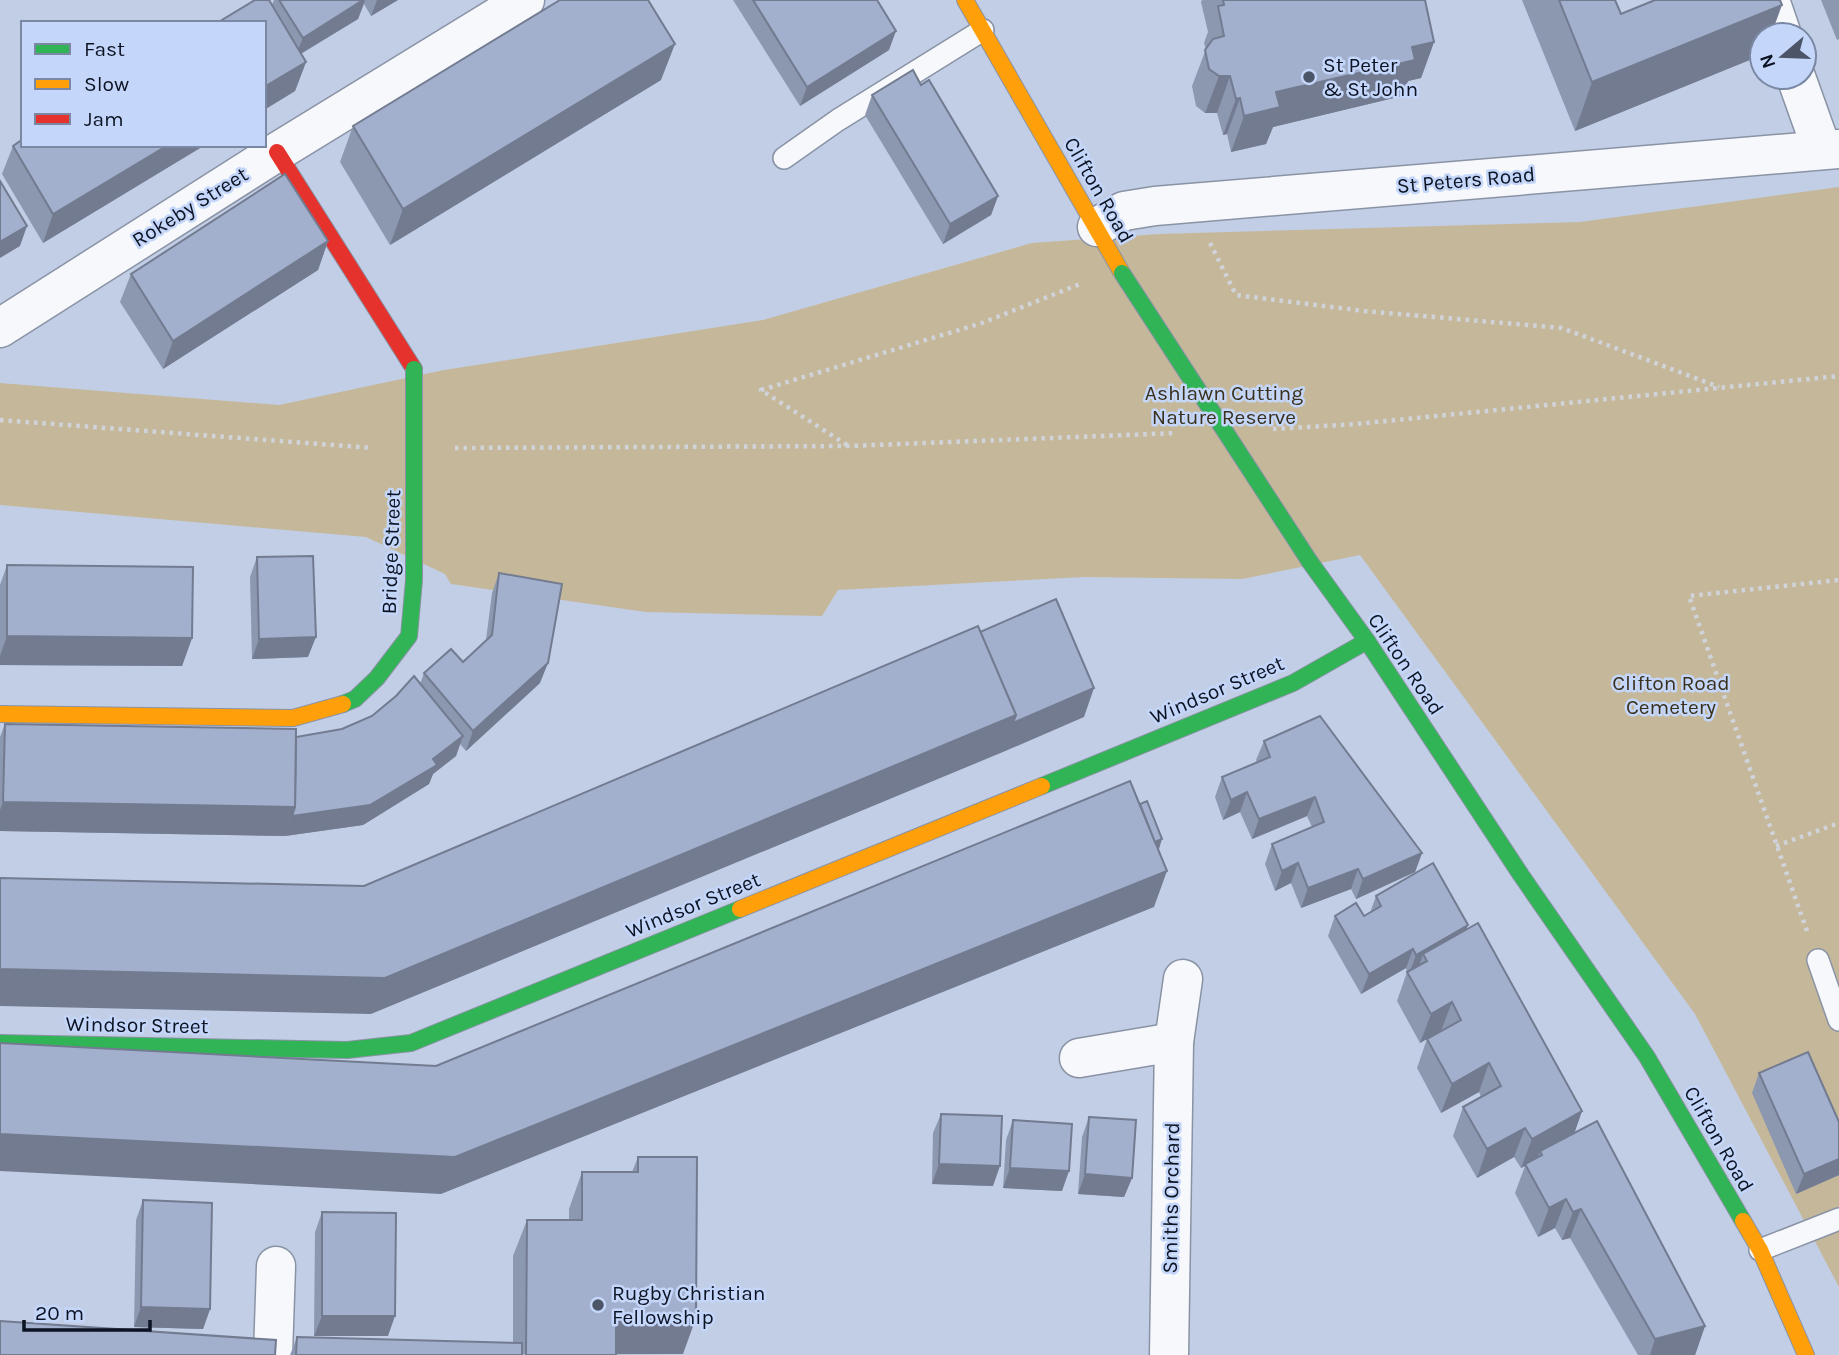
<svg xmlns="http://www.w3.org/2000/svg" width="1839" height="1355" font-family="Karla,sans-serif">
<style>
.green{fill:#c5b89a}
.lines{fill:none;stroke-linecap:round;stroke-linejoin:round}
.lane-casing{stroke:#8a93a5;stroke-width:24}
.street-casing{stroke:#8a93a5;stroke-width:41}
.fast-casing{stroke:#8a93a5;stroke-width:18}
.slow-casing{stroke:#8a93a5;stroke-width:18}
.jam-casing{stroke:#8a93a5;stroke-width:18}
.path{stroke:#d0d3da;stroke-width:4.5;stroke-dasharray:3.5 5;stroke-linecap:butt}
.lane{stroke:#f6f8fb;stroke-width:21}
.street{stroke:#f6f8fb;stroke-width:38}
.fast{stroke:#30b455;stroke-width:16}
.slow{stroke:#ff9f0a;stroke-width:16}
.jam{stroke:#e5322d;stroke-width:16}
.fast-bridge-casing{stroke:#8a93a5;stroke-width:18;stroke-linecap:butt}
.fast-bridge{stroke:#30b455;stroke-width:16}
.wall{fill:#8c97b0}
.shaded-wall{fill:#727b90}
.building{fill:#a3b0cd;stroke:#727b90;stroke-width:2}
.poi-dot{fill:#4c5467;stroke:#c4d6fa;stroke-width:2.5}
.labels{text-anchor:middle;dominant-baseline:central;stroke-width:5;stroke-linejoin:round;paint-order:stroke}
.poi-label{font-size:21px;fill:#0c1322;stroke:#c4d6fa;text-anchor:start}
.street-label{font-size:21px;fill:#0c1322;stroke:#c4d6fa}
.park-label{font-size:21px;fill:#3a301b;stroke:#c4d6fa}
</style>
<rect width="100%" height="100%" fill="#c2cee6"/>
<path class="green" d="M1839 187V1287L1695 1014 1360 555 1242 579 1084 577 838 590 822 616 646 612 451 584 445 574 366 537 0 505V383L279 405 444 370 763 320 1032 243 1159 234 1580 222Z"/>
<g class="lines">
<defs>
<g id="lane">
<path d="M784 158 838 120 983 30"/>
<path d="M1818 960 1839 1020"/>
<path d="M1760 1250 1839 1219"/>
</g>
<g id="street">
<path d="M1770 0 1782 35"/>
<path d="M1796 77 1822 150"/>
<path d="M1097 227 1124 211 1155 206 1839 149"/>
<path d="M0 328 277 152 525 0"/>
<path d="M1079 1058 1174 1042"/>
<path d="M273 1355 276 1266"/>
<path d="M1169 1355 1174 1042 1183 979"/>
</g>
<g id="fast">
<path d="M1310 562 1367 641 1521 875 1647 1057 1743 1221"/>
<path d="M343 704 355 699 377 678 409 636 414 580"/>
<path d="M1042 786 1293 683 1367 641"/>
<path d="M0 1043 347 1050 411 1043 740 909"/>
</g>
<g id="slow">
<path d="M965 0 1122 273"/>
<path d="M0 714 293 718 343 704"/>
<path d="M740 909 1042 786"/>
<path d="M1743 1221 1760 1250 1806 1355"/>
</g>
<path id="jam" d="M277 152 414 369"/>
</defs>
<use href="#lane" class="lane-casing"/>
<use href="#street" class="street-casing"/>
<use href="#fast" class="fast-casing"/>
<use href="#slow" class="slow-casing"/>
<use href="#jam" class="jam-casing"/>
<g class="path">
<path d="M1210 243 1236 295 1364 311 1562 328 1719 387"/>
<path d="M0 420 373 448"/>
<path d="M1273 429 1356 424 1839 376"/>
<path d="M847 445 761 390 982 323 1080 284"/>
<path d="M455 448 849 446 1177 433"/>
<path d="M1776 846 1839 823"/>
<path d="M1807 931 1689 596 1839 580"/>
</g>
<use href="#lane" class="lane"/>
<use href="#street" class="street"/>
<use href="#fast" class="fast"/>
<use href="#slow" class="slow"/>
<use href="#jam" class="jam"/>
<defs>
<g id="fast-bridge">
<path d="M1122 273 1310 562"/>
<path d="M414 369V580"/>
</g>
</defs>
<use href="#fast-bridge" class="fast-bridge-casing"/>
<use href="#fast-bridge" class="fast-bridge"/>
</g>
<g class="wall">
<path d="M274 0H398L371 16 364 4 358 19 301 54 306 62 295 91 264 110V23Z"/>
<path d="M733 0H877L889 50 800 106Z"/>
<path d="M1202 0H1425L1434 42 1421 78 1408 81 1402 96 1273 127 1266 144 1231 152 1227 134 1223 135 1217 113H1205L1196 106 1192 86 1206 49 1204 43 1208 32 1201 2Z"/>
<path d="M1522 0H1615L1621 14 1762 35V55L1575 131Z"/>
<path d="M1821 0H1839V39L1837 40Z"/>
<path d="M661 80 390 245 340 162 353 126Z"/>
<path d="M921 85 998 196 991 215 943 244 865 115 872 95Z"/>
<path d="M205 145 43 243 2 174 13 146Z"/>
<path d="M328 241 318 270 163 369 120 302 131 274Z"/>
<path d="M257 557 308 657 252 659 250 577Z"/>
<path d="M7 565 192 638 182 666 0 665V585Z"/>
<path d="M499 573 540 683 466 751 460 744 456 756 433 774 429 784 363 825 285 836 0 831V737L5 724 296 737 342 729 372 716 420 684 424 673 463 662 486 640 492 593Z"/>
<path d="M1264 741 1422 853 1415 872 1356 899 1351 889 1301 908 1291 883 1275 891 1265 864 1272 844 1312 827 1307 816 1252 839 1240 812 1223 820 1215 797 1222 777 1257 762 1256 760Z"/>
<path d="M1376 896 1466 930 1582 1111 1574 1133 1705 1326 1695 1355H1638L1570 1238 1562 1240 1555 1228 1538 1237 1515 1193 1525 1166 1521 1168 1514 1157 1477 1178 1453 1136 1463 1107 1481 1097 1479 1092 1441 1113 1417 1068 1427 1039 1420 1043 1397 1001 1407 972 1406 968 1361 994 1328 936 1335 916H1364L1370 913Z"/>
<path d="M1759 1073 1839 1122V1175L1796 1194 1752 1093Z"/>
<path d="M941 1114 993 1186 932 1184 933 1133Z"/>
<path d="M1089 1117 1132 1178 1124 1197 1078 1194 1082 1137Z"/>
<path d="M1013 1120 1062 1191 1003 1188 1006 1140Z"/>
<path d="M638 1157 683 1354 290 1355 297 1337 513 1343V1256L527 1220H569V1209L582 1172H632Z"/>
<path d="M143 1200 210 1309 203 1329 134 1327 136 1220Z"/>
<path d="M322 1212 388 1336H314L315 1232Z"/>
</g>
<g class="shaded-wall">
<path d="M363 0H365L358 19 295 57 303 38Z"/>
<path d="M377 0H398L371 16Z"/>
<path d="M1782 5 1771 35H1762V55L1575 131 1592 82Z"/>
<path d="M896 31 889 50 800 106 807 87Z"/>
<path d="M1434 42 1421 78 1408 81 1402 96 1273 127 1266 144 1231 152 1244 116 1276 92 1412 47Z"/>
<path d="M675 44 661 80 390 245 403 209Z"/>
<path d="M306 62 295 91 264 110V87Z"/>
<path d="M1219 76H1230L1217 113H1205Z"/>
<path d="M1240 98 1227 134 1223 135 1236 99Z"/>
<path d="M168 145H205L43 243 53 214Z"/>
<path d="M998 196 991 215 943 244 950 224Z"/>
<path d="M27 226 20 246 0 258V242Z"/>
<path d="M328 241 318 270 163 369 173 341Z"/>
<path d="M7 636 192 638 182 666 0 665V656Z"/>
<path d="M316 637 308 657 252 659 259 639Z"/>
<path d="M548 663 540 683 466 751 473 731Z"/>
<path d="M1094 688 1084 717 1003 752 371 1014 0 1006V969L385 978 1016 715Z"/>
<path d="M463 736 456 756 433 774 429 784 363 825 285 836 292 816 433 759Z"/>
<path d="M1247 792 1240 812 1223 820 1231 800Z"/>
<path d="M1315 797 1307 816 1252 839 1259 819Z"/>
<path d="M3 802 295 807 285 836 0 831V810Z"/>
<path d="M1162 839 1159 849 1142 856 1146 846Z"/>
<path d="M1422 853 1415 872 1356 899 1363 879Z"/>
<path d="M1298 863 1291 883 1275 891 1282 871Z"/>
<path d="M1358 869 1351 889 1301 908 1308 888Z"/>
<path d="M1167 871 1154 907 441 1194 0 1171V1134L455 1157Z"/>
<path d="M1468 925 1461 945 1423 954 1418 969 1409 974 1416 955Z"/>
<path d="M1413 949 1406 968 1361 994 1369 974Z"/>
<path d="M1452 1002 1441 1031 1420 1043 1431 1014Z"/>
<path d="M1489 1063 1479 1092 1441 1113 1452 1084Z"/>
<path d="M1582 1111 1572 1140 1540 1151 1537 1159 1521 1168 1532 1139Z"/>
<path d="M1525 1128 1514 1157 1477 1178 1487 1149Z"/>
<path d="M1839 1159V1175L1796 1194 1804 1174Z"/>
<path d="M939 1164 1000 1166 993 1186 932 1184Z"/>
<path d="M1010 1168 1069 1171 1062 1191 1003 1188Z"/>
<path d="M1085 1174 1132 1178 1124 1197 1078 1194Z"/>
<path d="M1566 1199 1555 1228 1538 1237 1549 1208Z"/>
<path d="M1581 1209 1570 1238 1562 1240 1573 1212Z"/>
<path d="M141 1307 210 1309 203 1329 134 1327Z"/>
<path d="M322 1316H395L388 1336H314Z"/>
<path d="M616 1317 696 1318 683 1354H602Z"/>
<path d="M1705 1326 1695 1355H1650L1655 1339Z"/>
</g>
<g class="building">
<path d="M255 0H269L306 62 264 87V23H217Z"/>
<path d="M279 0H363L303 38Z"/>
<path d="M560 0H648L675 44 403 209 353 126Z"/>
<path d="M753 0H877L896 31 807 87Z"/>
<path d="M1223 0H1425L1434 42 1412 47 1415 60 1276 92 1280 107 1244 116 1240 98 1236 99 1230 76H1219L1209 69 1205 50 1213 39 1224 36 1218 6 1224 5Z"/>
<path d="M1559 0H1615L1621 14 1655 0H1780L1782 5 1592 82Z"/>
<path d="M913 70 921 85 929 80 998 196 950 224 872 95Z"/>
<path d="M23 139V145H168L53 214 13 146Z"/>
<path d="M285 174 328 241 173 341 131 274Z"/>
<path d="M0 181 27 226 0 242Z"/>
<path d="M313 556 316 637 259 639 257 557Z"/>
<path d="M7 565 193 567 192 638 7 636Z"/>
<path d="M499 573 562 584 548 663 473 731 424 673 451 649 463 662 492 635Z"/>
<path d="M1056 599 1094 688 1013 723 1016 715 980 632Z"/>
<path d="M978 626 1016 715 385 978 0 969V878L364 886Z"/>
<path d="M414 676 463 736 433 759 437 765 370 805 292 816 295 807 296 737 342 729 372 716 396 696Z"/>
<path d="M1320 716 1422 853 1363 879 1358 869 1308 888 1298 863 1282 871 1272 844 1324 822 1315 797 1259 819 1247 792 1231 800 1222 777 1270 757 1264 741Z"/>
<path d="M5 724 296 729 295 807 3 802Z"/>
<path d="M1130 781 1167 871 455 1157 0 1134V1043L436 1066Z"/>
<path d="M1147 801 1162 839 1155 842 1140 804Z"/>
<path d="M1433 863 1468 925 1416 955 1413 949 1369 974 1335 916 1356 903 1364 916 1381 906 1376 896Z"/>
<path d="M1478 923 1582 1111 1532 1139 1525 1128 1487 1149 1463 1107 1501 1086 1489 1063 1452 1084 1427 1039 1461 1020 1452 1002 1431 1014 1407 972 1427 961 1423 954Z"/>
<path d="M1808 1052 1839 1122V1159L1804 1174 1759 1073Z"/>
<path d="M941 1114 1002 1116 1000 1166 939 1164Z"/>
<path d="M1089 1117 1136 1120 1132 1178 1085 1174Z"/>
<path d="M1013 1120 1072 1124 1069 1171 1010 1168Z"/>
<path d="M1597 1121 1705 1326 1655 1339 1581 1209 1573 1212 1566 1199 1549 1208 1525 1164 1542 1155 1540 1151Z"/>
<path d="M638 1157H697L696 1318 616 1317V1355H526L527 1220H582V1172H638Z"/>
<path d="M143 1200 212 1203 210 1309 141 1307Z"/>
<path d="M322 1212 396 1213 395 1316H322Z"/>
<path d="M0 1321 276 1340 275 1355H0Z"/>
<path d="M297 1337 522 1343V1355H296Z"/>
</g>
<g class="poi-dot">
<circle cx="1309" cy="77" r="7"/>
<circle cx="598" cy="1305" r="7"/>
</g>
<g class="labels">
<g class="poi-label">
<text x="1323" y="65">St Peter<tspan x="1323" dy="24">&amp; St John</tspan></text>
<text x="612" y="1293">Rugby Christian<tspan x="612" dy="24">Fellowship</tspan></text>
</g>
<g class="street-label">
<text transform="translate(1466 180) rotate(-5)">St Peters Road</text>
<text transform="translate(1099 190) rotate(60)">Clifton Road</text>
<text transform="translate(190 207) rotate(-32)">Rokeby Street</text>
<text transform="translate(391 552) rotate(-88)">Bridge Street</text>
<text transform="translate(1406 664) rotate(56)">Clifton Road</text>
<text transform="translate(1217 690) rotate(-23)">Windsor Street</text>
<text transform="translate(693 905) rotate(-22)">Windsor Street</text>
<text transform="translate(137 1025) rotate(1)">Windsor Street</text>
<text transform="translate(1719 1139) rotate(60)">Clifton Road</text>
<text transform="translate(1171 1198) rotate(-89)">Smiths Orchard</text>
</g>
<g class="park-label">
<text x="1224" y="393">Ashlawn Cutting<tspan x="1224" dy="24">Nature Reserve</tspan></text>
<text x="1671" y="683">Clifton Road<tspan x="1671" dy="24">Cemetery</tspan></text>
</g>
</g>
<rect x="21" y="21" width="245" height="126" fill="#c4d6fa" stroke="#7a88a4" stroke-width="2"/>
<rect x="35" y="44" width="35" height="10" fill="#30b455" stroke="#7a88a4" stroke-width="2"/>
<text x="84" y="56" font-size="21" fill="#0c1322">Fast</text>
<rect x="35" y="79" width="35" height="10" fill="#ff9f0a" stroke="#7a88a4" stroke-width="2"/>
<text x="84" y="91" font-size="21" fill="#0c1322">Slow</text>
<rect x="35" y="114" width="35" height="10" fill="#e5322d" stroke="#7a88a4" stroke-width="2"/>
<text x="84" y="126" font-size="21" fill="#0c1322">Jam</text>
<g transform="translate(1783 56) rotate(251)"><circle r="33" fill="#c4d6fa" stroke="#7a88a4" stroke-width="2"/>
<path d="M0-5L12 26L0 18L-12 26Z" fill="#4c5467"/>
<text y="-10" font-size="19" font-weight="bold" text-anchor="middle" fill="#0c1322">N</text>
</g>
<path d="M24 1320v10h126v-10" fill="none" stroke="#0c1322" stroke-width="3.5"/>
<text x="35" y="1320" font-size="21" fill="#0c1322" stroke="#c4d6fa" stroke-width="5" paint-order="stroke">20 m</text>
</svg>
